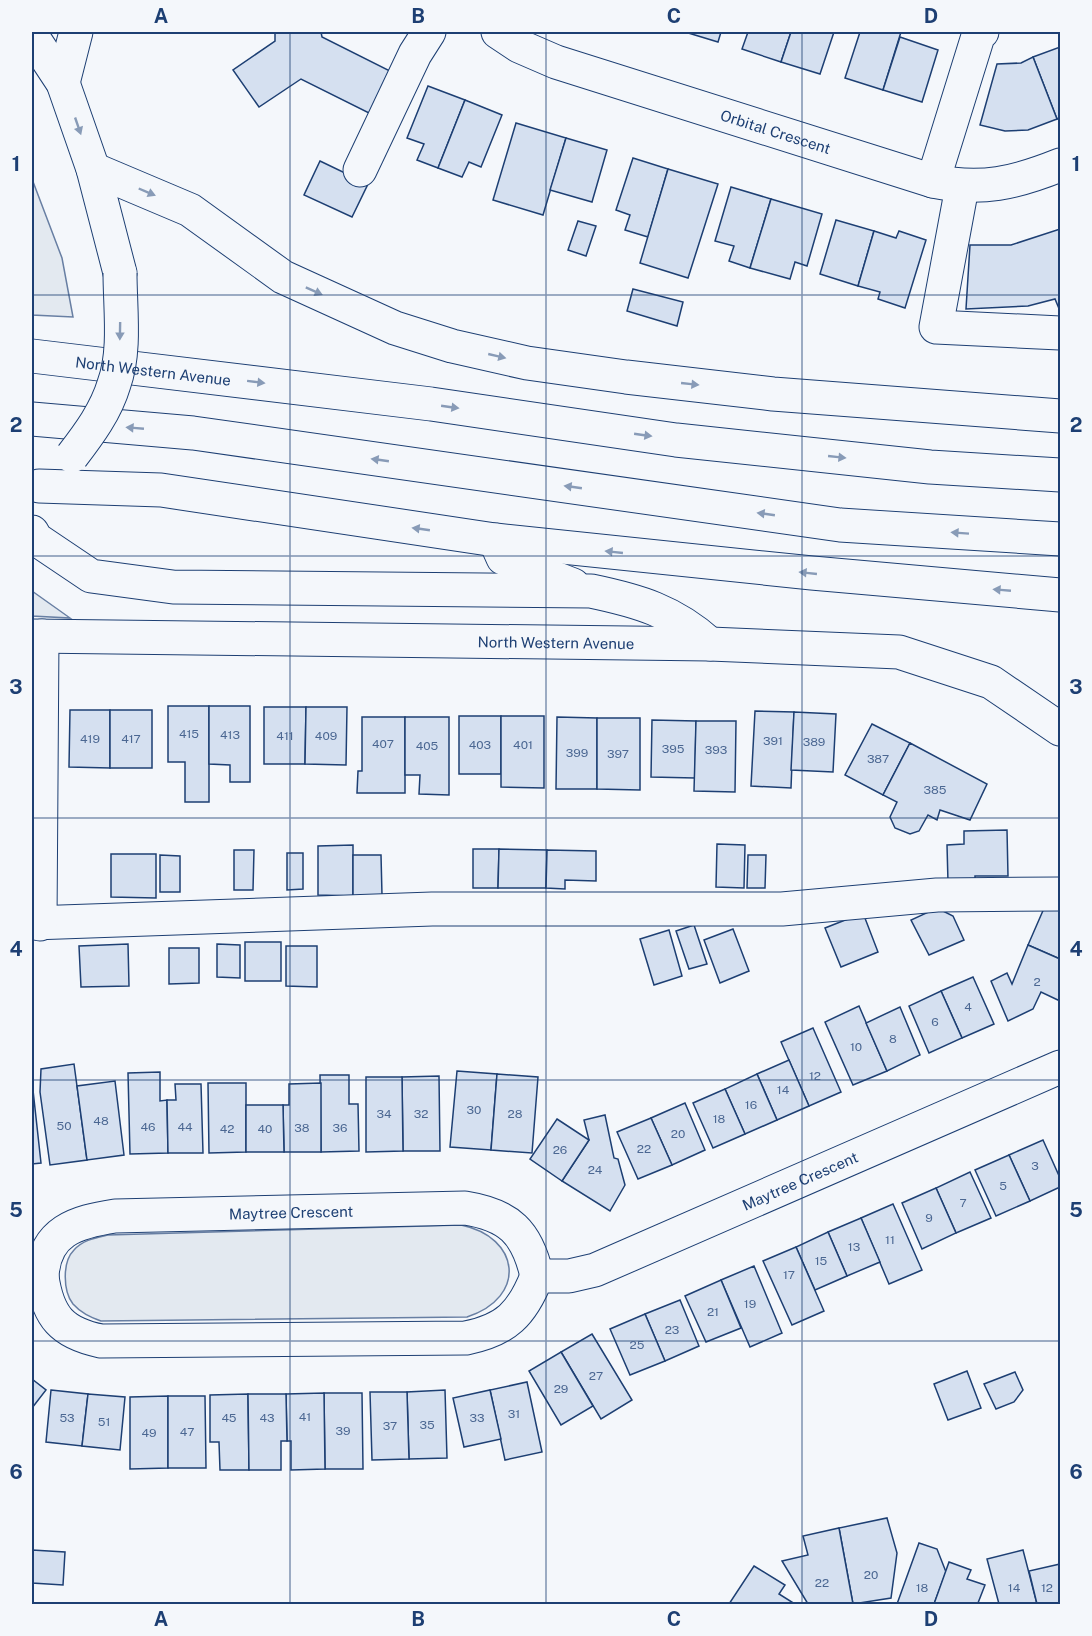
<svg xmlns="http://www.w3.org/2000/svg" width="1092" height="1636" font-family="'Public Sans',sans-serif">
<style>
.green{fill:#e3e9f0;stroke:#687fa3;stroke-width:1.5}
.building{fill:#d5e0f0;stroke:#1d3f73;stroke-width:1.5}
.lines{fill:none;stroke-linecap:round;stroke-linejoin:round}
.minor-casing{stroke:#1d3f73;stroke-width:35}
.highway-casing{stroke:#1d3f73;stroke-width:35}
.minor{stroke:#f4f7fb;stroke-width:33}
.highway{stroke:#f4f7fb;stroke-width:33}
.highway-bridge-casing{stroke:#1d3f73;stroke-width:35;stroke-linecap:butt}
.highway-bridge{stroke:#f4f7fb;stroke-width:33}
.oneway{fill:#889bb7}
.grid{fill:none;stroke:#1d3f73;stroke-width:1.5;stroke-opacity:0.55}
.labels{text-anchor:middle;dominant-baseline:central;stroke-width:4.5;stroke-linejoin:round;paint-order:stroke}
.number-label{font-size:12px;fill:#4b6792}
.street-label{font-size:15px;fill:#1d3f73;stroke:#f4f7fb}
.neatline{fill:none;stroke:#1d3f73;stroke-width:2}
.grid-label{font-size:20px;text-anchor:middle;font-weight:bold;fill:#1d3f73}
</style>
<rect width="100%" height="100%" fill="#f4f7fb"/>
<g class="green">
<path d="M32 179 62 258 73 317 32 315Z"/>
<path d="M32 591 70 618 32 616Z"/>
<path d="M461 1225C520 1237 528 1297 467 1317L101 1321C90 1317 81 1313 73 1304 63 1291 62 1262 74 1250 83 1240 95 1238 108 1235Z"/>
</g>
<g class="building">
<path d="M275 32H321L322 37 390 71 369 113 301 79 259 107 233 70 275 41Z"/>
<path d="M685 32H721L718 42Z"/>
<path d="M748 32H791L781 62 742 49Z"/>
<path d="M791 32H834L820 74 781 62Z"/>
<path d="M860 32H901L883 90 845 78Z"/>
<path d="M900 37 938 50 922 102 883 90Z"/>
<path d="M1060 47V117L1057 119 1033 57Z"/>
<path d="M1033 57 1057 119 1028 130 1005 131 980 125 997 64 1021 63Z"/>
<path d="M428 86 465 100 438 168 417 160 424 144 407 138Z"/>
<path d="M465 100 502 115 481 167 469 162 462 177 438 168Z"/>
<path d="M516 123 566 138 543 215 493 200Z"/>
<path d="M566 138 607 150 592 202 550 190Z"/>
<path d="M633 158 668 169 648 237 625 230 630 215 616 210Z"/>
<path d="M320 161 368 184 352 217 304 195Z"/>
<path d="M668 169 718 184 688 278 640 263Z"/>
<path d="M731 187 771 199 750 268 729 261 734 246 715 241Z"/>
<path d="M771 199 822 214 807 266 795 262 790 279 750 268Z"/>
<path d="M836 220 874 231 858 286 820 274Z"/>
<path d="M578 221 596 226 586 256 568 250Z"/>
<path d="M1060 229V311L1055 299 1028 306 966 309 970 245H1011Z"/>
<path d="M874 231 896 238 899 231 926 240 905 308 878 299 880 292 858 286Z"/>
<path d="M633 289 683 302 677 326 627 311Z"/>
<path d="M168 706H209V802H185V762H168Z"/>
<path d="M209 706H250V782H230V765L209 764Z"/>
<path d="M264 707H306L305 764H264Z"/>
<path d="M306 707H347L346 765 305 764Z"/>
<path d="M70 710H110V768L69 767Z"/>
<rect x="110" y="710" width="42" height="58"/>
<path d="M755 711 794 712 791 788 751 786Z"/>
<path d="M794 712 836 714 833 772 791 770Z"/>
<rect x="459" y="716" width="42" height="58"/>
<path d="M501 716H544V788L501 787Z"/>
<path d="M362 717H405V793H357L358 771H362Z"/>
<path d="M405 717H449V795L419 794 420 775H405Z"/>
<path d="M557 717 597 718V789H556Z"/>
<path d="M597 718H640V790L597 789Z"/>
<path d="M652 720 696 721 695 778 651 777Z"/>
<path d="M696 721H736L735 792 694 791Z"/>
<path d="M872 724 910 743 883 795 845 775Z"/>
<path d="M910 743 987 784 970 820 940 810 937 820 928 815 919 831 910 834 895 828 890 817 897 802 883 795Z"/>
<path d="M1007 830 1008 876H975V882H948L947 845 964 844V831Z"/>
<path d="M717 844 745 845 744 888 716 887Z"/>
<path d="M353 845V896L318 895V846Z"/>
<path d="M473 849H499L498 888H473Z"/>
<path d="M499 849 547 850 546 888H498Z"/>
<path d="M234 850H254L253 890H234Z"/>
<path d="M547 850 596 851V881L565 880V889L546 888Z"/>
<path d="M287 853H303V889L287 890Z"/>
<path d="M111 854H156V898L111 897Z"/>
<path d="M160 855 180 856V892H160Z"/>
<path d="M353 855H381L382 895 353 896Z"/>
<path d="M748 855H766L765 888H747Z"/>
<path d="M1045 906H1060V959L1028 945Z"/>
<path d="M937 908 953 916 964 940 929 955 911 920Z"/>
<path d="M863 913 878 952 841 967 825 928Z"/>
<path d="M694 925 707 964 689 969 676 931Z"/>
<path d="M733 929 749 971 720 983 704 940Z"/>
<path d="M669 930 682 976 654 985 640 939Z"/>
<rect x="245" y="942" width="36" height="39"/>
<path d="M128 944 129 986 81 987 79 946Z"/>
<path d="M217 944 240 945V978L217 977Z"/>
<path d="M1028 945 1060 959V1001L1041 992 1033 1009 1008 1021 991 981 1007 973 1012 984Z"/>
<path d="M286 946H317V987L286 986Z"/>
<path d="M169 948H199V983L169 984Z"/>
<path d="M973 977 994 1024 962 1038 941 991Z"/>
<path d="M941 991 962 1038 929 1053 909 1006Z"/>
<path d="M859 1006 887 1071 853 1085 825 1022Z"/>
<path d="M900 1007 920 1055 887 1071 866 1023Z"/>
<path d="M813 1028 841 1092 809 1106 781 1042Z"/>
<path d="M789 1060 809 1106 777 1120 757 1074Z"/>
<path d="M74 1064 87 1160 50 1165 40 1092 41 1069Z"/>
<path d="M457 1071 497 1074 491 1150 450 1147Z"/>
<path d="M160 1072V1101L167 1100 168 1153 130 1154 128 1073Z"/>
<path d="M497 1074 538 1077 532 1153 491 1150Z"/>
<path d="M757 1074 777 1120 745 1134 725 1089Z"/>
<path d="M320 1075H349V1104H358L359 1151 321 1152Z"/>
<path d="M439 1076 440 1151H403L402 1077Z"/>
<path d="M366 1077H402L403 1151 366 1152Z"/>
<path d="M32 1081 41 1163 32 1164Z"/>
<path d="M115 1081 124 1155 87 1160 77 1086Z"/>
<path d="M208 1083H246V1152L209 1153Z"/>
<path d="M321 1083V1152H284L283 1105H289V1084Z"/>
<path d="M175 1084H201L203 1153H168L167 1100H176Z"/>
<path d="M725 1089 745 1134 713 1148 693 1103Z"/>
<path d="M685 1103 705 1150 672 1165 651 1118Z"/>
<path d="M246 1105H283L284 1152H246Z"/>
<path d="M605 1115 614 1158 618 1159 625 1185 610 1211 562 1181 589 1140 584 1120Z"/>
<path d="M651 1118 672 1165 638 1179 617 1132Z"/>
<path d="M557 1119 589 1140 562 1181 530 1159Z"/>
<path d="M1043 1140 1060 1178V1187L1030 1201 1009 1155Z"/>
<path d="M1009 1155 1030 1201 996 1216 975 1170Z"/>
<path d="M970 1172 991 1218 956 1233 936 1188Z"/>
<path d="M936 1188 956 1233 922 1249 902 1203Z"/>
<path d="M893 1204 922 1270 889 1284 861 1218Z"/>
<path d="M861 1218 880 1262 847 1276 828 1232Z"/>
<path d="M828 1232 847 1276 815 1290 796 1247Z"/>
<path d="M796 1247 824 1311 792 1325 763 1261Z"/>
<path d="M754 1266 782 1333 750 1347 721 1280Z"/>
<path d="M721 1280 741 1328 706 1342 685 1296Z"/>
<path d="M680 1300 699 1346 665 1361 645 1314Z"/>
<path d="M645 1314 665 1361 630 1375 610 1329Z"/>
<path d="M592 1334 632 1400 601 1419 561 1352Z"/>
<path d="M561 1352 593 1406 561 1425 529 1371Z"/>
<path d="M967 1371 981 1408 948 1420 934 1384Z"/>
<path d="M1015 1372 1023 1390 1014 1402 996 1409 984 1384Z"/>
<path d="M32 1379 46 1390 32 1408Z"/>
<path d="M527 1382 542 1452 505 1460 490 1390Z"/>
<path d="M51 1390 88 1394 82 1446 46 1442Z"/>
<path d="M445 1390 447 1458 409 1459 407 1392Z"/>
<path d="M490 1390 501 1439 464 1447 453 1398Z"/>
<path d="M370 1392H407L409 1459 372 1460Z"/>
<path d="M324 1393H362L363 1469H325Z"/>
<path d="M324 1393 325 1469 291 1470V1441H287L286 1394Z"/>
<path d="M88 1394 125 1397 120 1450 82 1446Z"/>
<path d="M248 1394 249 1470H220L219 1442H210V1395Z"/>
<path d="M248 1394H286L287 1441H281V1470H249Z"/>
<path d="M168 1396V1468L130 1469V1397Z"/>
<path d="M168 1396H205L206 1468H168Z"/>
<path d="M887 1518 897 1553 891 1598 853 1604 839 1528Z"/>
<path d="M839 1528 853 1604H808L782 1561 808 1555 803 1536Z"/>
<path d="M919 1543 937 1549 946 1572 934 1604H897Z"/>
<path d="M32 1550 65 1552 63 1585 32 1583Z"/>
<path d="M1023 1550 1037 1604H999L987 1559Z"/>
<path d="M949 1562 971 1570 967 1579 985 1585 978 1603 984 1604H934Z"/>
<path d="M1060 1564V1604H1037L1029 1571Z"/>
<path d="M754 1566 785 1585 779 1594 795 1604H729Z"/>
</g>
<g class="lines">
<defs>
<g id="minor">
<path id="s1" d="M498 32 519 46 556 62 933 181C982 191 1015 183 1060 165"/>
<path d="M360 170 415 54 429 32"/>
<path d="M933 181 979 33 982 32"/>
<path d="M962 187 936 327 1060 333"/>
<path d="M32 532 36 539 91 576 173 587 591 591C639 601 673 611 710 644"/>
<path d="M495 540 503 558 573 585"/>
<path id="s2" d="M32 636 710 644 899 652 991 682 1060 729"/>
<path d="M32 923 432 909H782L937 895 1060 894"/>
<path d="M40 924 42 636"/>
<path id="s3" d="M32 1276 42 1277C48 1317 62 1333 101 1341L466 1338C506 1330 522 1314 537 1276H569L595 1270 1060 1067"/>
<path id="s4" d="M42 1277C44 1231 76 1222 115 1216L465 1208C509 1215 527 1232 537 1276"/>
</g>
<g id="highway">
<path d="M32 36 63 83 93 169 120 273"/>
<path d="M63 83 76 32"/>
<path d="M93 169 190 210 283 277 395 328 452 346 527 363 626 377 773 394 1060 416"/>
<path id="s5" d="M32 356 431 404 676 440 930 467 1060 475"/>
<path d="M32 419 193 433 840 525 1060 539"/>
<path d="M39 486 161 490 495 540 812 573 1060 595"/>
</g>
</defs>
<use href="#minor" class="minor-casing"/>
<use href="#highway" class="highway-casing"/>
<use href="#minor" class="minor"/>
<use href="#highway" class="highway"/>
<defs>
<path id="highway-bridge" d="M72 456C89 434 106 411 114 384 126 351 120 308 120 273"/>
</defs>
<use href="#highway-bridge" class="highway-bridge-casing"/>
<use href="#highway-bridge" class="highway-bridge"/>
</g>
<defs><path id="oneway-solid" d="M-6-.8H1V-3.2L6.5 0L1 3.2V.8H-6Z" transform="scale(1.5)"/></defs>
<g class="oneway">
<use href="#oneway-solid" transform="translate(78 126) rotate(71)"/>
<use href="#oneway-solid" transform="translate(147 192) rotate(23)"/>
<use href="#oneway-solid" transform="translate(314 291) rotate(24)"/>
<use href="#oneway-solid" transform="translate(120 331) rotate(91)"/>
<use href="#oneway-solid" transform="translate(497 356) rotate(13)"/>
<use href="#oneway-solid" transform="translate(256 382) rotate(7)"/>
<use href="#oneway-solid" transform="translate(690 384) rotate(6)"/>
<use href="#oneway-solid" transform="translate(450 407) rotate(8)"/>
<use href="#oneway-solid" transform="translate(135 428) rotate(-175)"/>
<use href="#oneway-solid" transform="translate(643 435) rotate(8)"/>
<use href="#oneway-solid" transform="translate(837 457) rotate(6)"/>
<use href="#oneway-solid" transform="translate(380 460) rotate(-172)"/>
<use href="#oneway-solid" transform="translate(573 487) rotate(-172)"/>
<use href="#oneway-solid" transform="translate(766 514) rotate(-172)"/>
<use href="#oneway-solid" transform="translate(421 529) rotate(-172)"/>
<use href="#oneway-solid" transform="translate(960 533) rotate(-176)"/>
<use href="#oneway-solid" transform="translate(614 552) rotate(-174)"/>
<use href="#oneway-solid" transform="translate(808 573) rotate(-174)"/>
<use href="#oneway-solid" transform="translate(1002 590) rotate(-175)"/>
</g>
<path class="grid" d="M290 32V1604M546 32V1604M802 32V1604M32 295H1060M32 556H1060M32 818H1060M32 1080H1060M32 1341H1060"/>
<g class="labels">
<g class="number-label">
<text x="189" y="734">415</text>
<text x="230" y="735">413</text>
<text x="285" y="736">411</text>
<text x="326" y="736">409</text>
<text x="90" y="739">419</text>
<text x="131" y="739">417</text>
<text x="773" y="741">391</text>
<text x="814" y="742">389</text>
<text x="383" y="744">407</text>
<text x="480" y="745">403</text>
<text x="523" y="745">401</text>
<text x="427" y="746">405</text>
<text x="673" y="749">395</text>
<text x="716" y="750">393</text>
<text x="577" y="753">399</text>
<text x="618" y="754">397</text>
<text x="878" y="759">387</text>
<text x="935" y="790">385</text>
<text x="1037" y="982">2</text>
<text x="968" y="1007">4</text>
<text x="935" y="1022">6</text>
<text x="893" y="1039">8</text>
<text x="856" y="1047">10</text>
<text x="815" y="1076">12</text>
<text x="783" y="1090">14</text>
<text x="751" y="1105">16</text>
<text x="474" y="1110">30</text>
<text x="384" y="1114">34</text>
<text x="421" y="1114">32</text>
<text x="515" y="1114">28</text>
<text x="719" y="1119">18</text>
<text x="101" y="1121">48</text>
<text x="64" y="1126">50</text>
<text x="148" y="1127">46</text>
<text x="185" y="1127">44</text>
<text x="302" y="1128">38</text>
<text x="340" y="1128">36</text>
<text x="227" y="1129">42</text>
<text x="265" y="1129">40</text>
<text x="678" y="1134">20</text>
<text x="644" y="1149">22</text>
<text x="560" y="1150">26</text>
<text x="1035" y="1166">3</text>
<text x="595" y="1170">24</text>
<text x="1003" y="1186">5</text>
<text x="963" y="1203">7</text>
<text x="929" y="1218">9</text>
<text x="890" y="1240">11</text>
<text x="854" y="1247">13</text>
<text x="821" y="1261">15</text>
<text x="789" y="1275">17</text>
<text x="750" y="1304">19</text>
<text x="713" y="1312">21</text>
<text x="672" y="1330">23</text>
<text x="637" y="1345">25</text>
<text x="596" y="1376">27</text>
<text x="561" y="1389">29</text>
<text x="514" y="1414">31</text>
<text x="305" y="1417">41</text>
<text x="67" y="1418">53</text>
<text x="229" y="1418">45</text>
<text x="267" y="1418">43</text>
<text x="477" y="1418">33</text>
<text x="104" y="1422">51</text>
<text x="427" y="1425">35</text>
<text x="390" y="1426">37</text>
<text x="343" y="1431">39</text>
<text x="187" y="1432">47</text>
<text x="149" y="1433">49</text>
<text x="871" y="1575">20</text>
<text x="822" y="1583">22</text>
<text x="922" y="1588">18</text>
<text x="1014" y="1588">14</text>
<text x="1047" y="1588">12</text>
</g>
<g class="street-label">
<text stroke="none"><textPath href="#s1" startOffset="296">Orbital Crescent</textPath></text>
<text stroke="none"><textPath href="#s5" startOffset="122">North Western Avenue</textPath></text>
<text stroke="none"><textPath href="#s2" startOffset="524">North Western Avenue</textPath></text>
<text stroke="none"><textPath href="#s3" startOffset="852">Maytree Crescent</textPath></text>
<text stroke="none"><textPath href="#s4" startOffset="282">Maytree Crescent</textPath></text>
</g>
</g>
<rect width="1092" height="1636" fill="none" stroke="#f4f7fb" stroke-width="66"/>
<rect x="33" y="33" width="1026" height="1570" class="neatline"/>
<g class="grid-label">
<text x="161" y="23">A</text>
<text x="418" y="23">B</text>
<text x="674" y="23">C</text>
<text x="931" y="23">D</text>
<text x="16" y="171">1</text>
<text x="1076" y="171">1</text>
<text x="16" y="432">2</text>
<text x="1076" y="432">2</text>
<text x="16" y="694">3</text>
<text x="1076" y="694">3</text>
<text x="16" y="956">4</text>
<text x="1076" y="956">4</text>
<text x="16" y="1217">5</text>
<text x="1076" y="1217">5</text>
<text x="16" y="1479">6</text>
<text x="1076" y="1479">6</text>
<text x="161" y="1626">A</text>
<text x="418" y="1626">B</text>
<text x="674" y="1626">C</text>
<text x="931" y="1626">D</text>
</g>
</svg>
